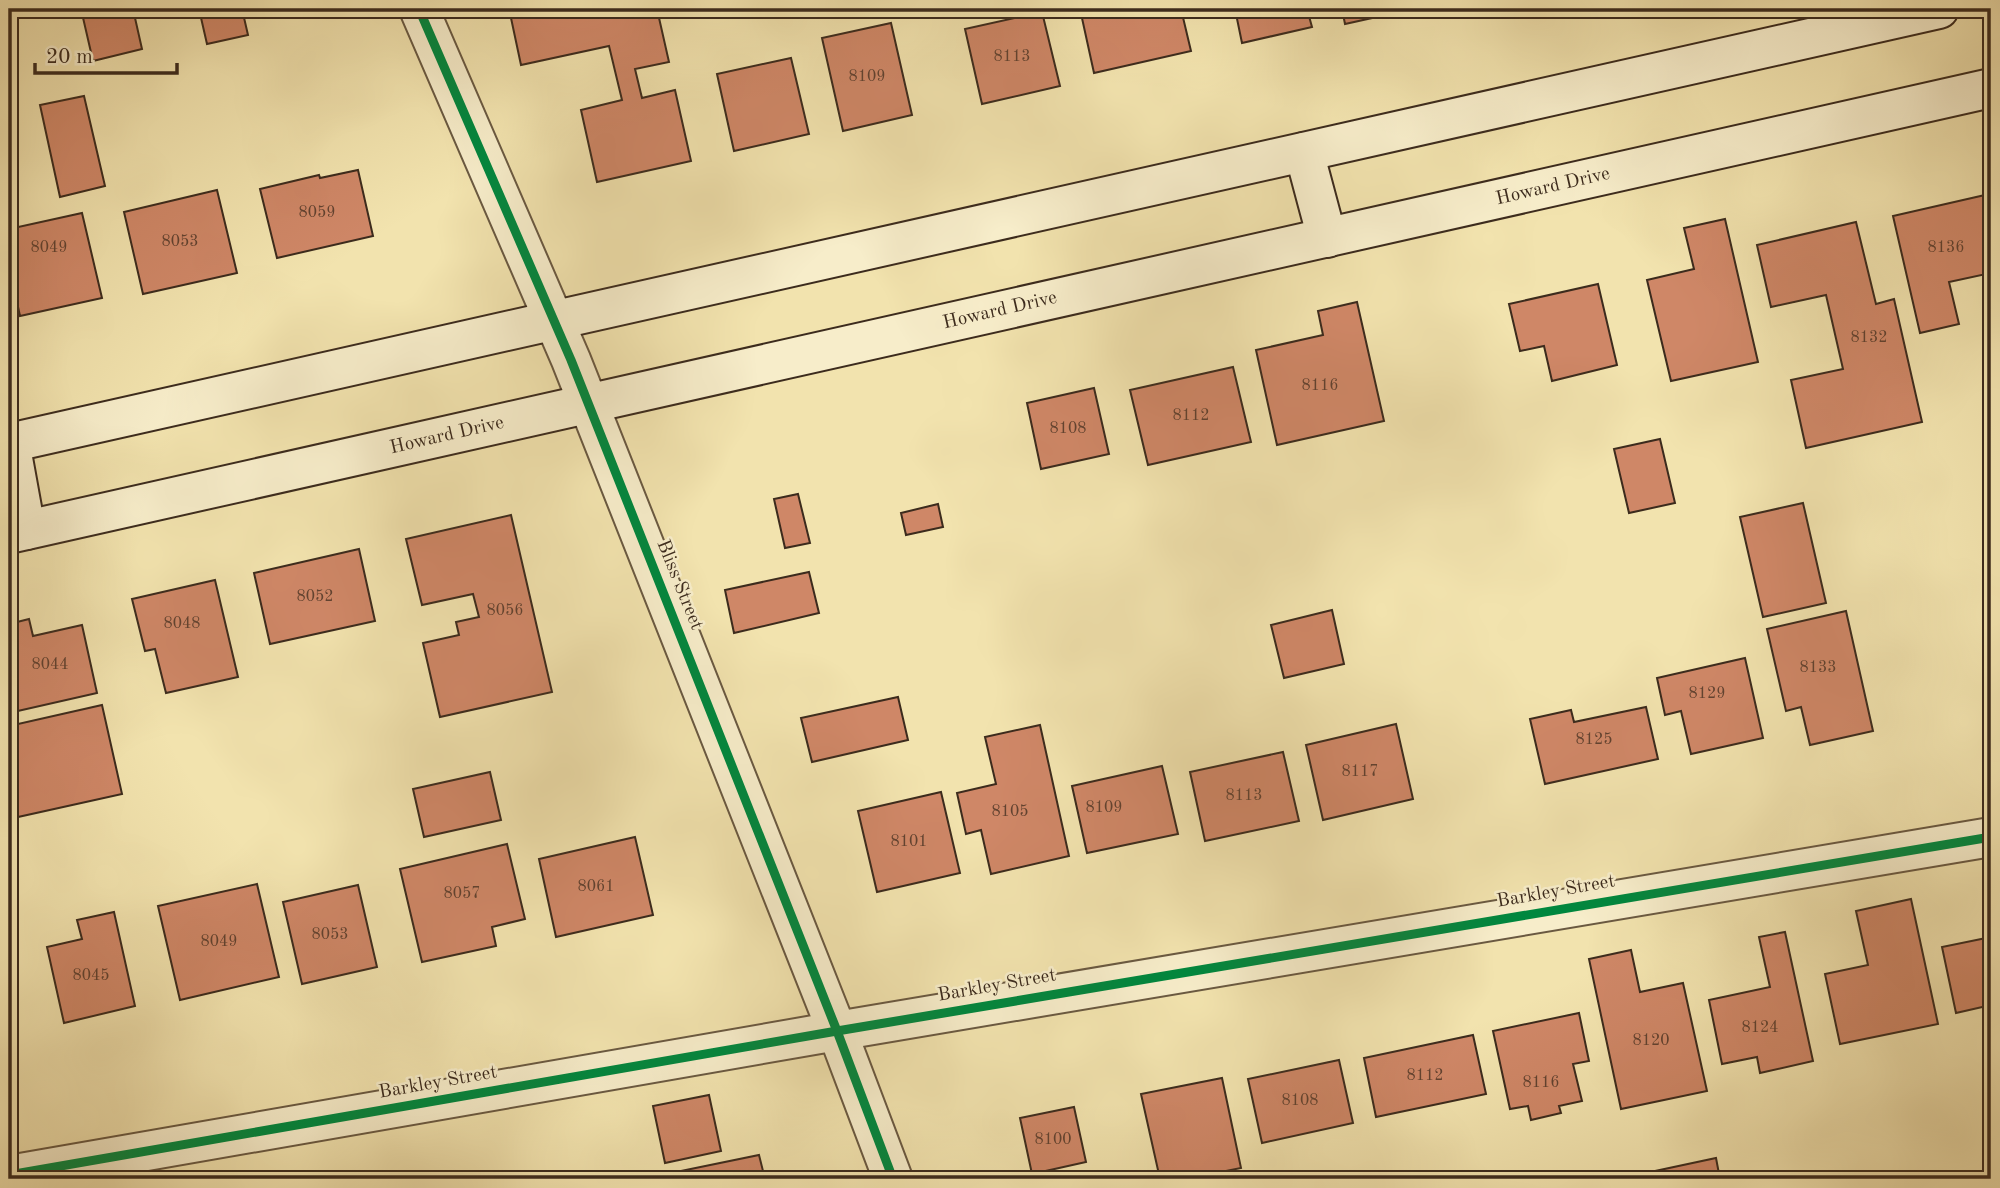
<svg xmlns="http://www.w3.org/2000/svg" width="2000" height="1188" font-family="'Old Standard TT',serif">
<style>
.building{fill:#cf8767;stroke:#3c2b1d;stroke-width:2}
.lines{fill:none;stroke-linecap:round;stroke-linejoin:round}
.minor-casing{stroke:#6a5941;stroke-width:42}
.secondary-casing{stroke:#3c2b1d;stroke-width:42}
.minor{stroke:#f7edca;stroke-width:38}
.secondary{stroke:#f7edca;stroke-width:38}
.cycleway-casing{stroke:#f7edca;stroke-width:13}
.cycleway{stroke:#00873e;stroke-width:9}
.labels{text-anchor:middle;dominant-baseline:central;stroke-width:5;stroke-linejoin:round;paint-order:stroke}
.number-label{font-size:16px;fill:#614230}
.street-label{font-size:19px;fill:#3c2b1d;stroke:#f7edca}
</style>
<rect width="100%" height="100%" fill="#f2e3ae"/>
<filter id="stains"><feTurbulence type="fractalNoise" baseFrequency=".00286" numOctaves="4"/><feColorMatrix values="0 0 0 0 .2 0 0 0 0 .09 0 0 0 0 .02 0 0 0 .5 -.17"/></filter>
<radialGradient id="worn" r=".72"><stop offset=".6" stop-color="#630" stop-opacity="0"/><stop offset="1" stop-color="#630" stop-opacity=".3"/></radialGradient>
<g class="building">
<path d="M81 9H133L142 49 93 61Z"/>
<path d="M199 9H242L248 35 207 44Z"/>
<path d="M554 9H657L669 62 635 69 642 98 675 90 691 161 597 182 581 110 622 100 609 46 521 65 511 18Z"/>
<path d="M1080 9H1181L1191 51 1094 73Z"/>
<path d="M1235 9H1307L1312 27 1242 43Z"/>
<path d="M1342 9H1413L1345 24Z"/>
<path d="M1042 12 1060 86 982 104 965 29Z"/>
<path d="M891 23 912 115 843 131 822 38Z"/>
<path d="M791 58 809 134 734 151 717 74Z"/>
<path d="M84 96 105 186 60 197 40 105Z"/>
<path d="M358 170 373 236 277 258 260 189 319 175 320 178Z"/>
<path d="M217 190 237 273 143 294 124 212Z"/>
<path d="M1985 195 1991 222V273L1949 282 1959 324 1920 333 1893 216Z"/>
<path d="M82 213 102 298 20 316 9 266V229Z"/>
<path d="M1725 219 1758 362 1671 381 1647 280 1694 269 1684 228Z"/>
<path d="M1856 222 1876 304 1894 299 1922 422 1806 448 1791 380 1843 369 1826 295 1771 307 1757 245Z"/>
<path d="M1598 284 1617 365 1552 381 1544 346 1520 351 1509 304Z"/>
<path d="M1357 302 1384 421 1277 445 1256 350 1323 335 1318 311Z"/>
<path d="M1233 367 1251 442 1148 465 1130 390Z"/>
<path d="M1094 388 1109 454 1041 469 1027 403Z"/>
<path d="M1660 439 1675 503 1629 513 1614 449Z"/>
<path d="M798 494 810 543 785 548 774 499Z"/>
<path d="M1803 503 1826 603 1763 617 1740 517Z"/>
<path d="M938 504 943 527 906 535 901 513Z"/>
<path d="M511 515 552 692 440 717 423 643 459 635 456 622 479 617 473 594 422 605 406 539Z"/>
<path d="M359 549 375 621 270 644 254 573Z"/>
<path d="M809 572 819 613 734 633 725 590Z"/>
<path d="M215 580 238 677 166 693 155 649 145 651 132 599Z"/>
<path d="M1332 610 1344 664 1284 678 1271 625Z"/>
<path d="M1846 611 1873 731 1810 745 1801 707 1786 711 1767 629Z"/>
<path d="M29 619 33 636 82 625 97 693 9 713V624Z"/>
<path d="M1745 658 1763 738 1691 754 1681 711 1665 715 1657 678Z"/>
<path d="M898 697 908 740 812 762 801 718Z"/>
<path d="M102 705 122 794 18 817 9 775V726Z"/>
<path d="M1646 707 1658 759 1545 784 1530 719 1571 710 1574 722Z"/>
<path d="M1396 724 1413 799 1323 820 1306 745Z"/>
<path d="M1040 725 1069 856 991 874 981 830 966 834 957 793 996 784 985 737Z"/>
<path d="M1283 752 1299 821 1205 841 1190 772Z"/>
<path d="M1162 766 1178 834 1087 853 1072 786Z"/>
<path d="M490 772 501 820 424 837 413 789Z"/>
<path d="M941 792 960 873 877 892 858 811Z"/>
<path d="M635 837 653 915 556 937 539 859Z"/>
<path d="M507 844 525 919 492 927 496 946 422 962 400 869Z"/>
<path d="M257 884 279 977 180 1000 158 906Z"/>
<path d="M358 885 377 967 302 984 283 902Z"/>
<path d="M1911 899 1938 1024 1840 1044 1825 974 1868 965 1856 911Z"/>
<path d="M114 912 135 1006 64 1023 47 947 82 939 77 920Z"/>
<path d="M1785 932 1813 1061 1760 1073 1757 1057 1722 1064 1709 1000 1770 987 1759 937Z"/>
<path d="M1991 937V1008V1005L1956 1013 1942 947Z"/>
<path d="M1631 950 1640 992 1683 983 1707 1091 1621 1109 1589 959Z"/>
<path d="M9 997 14 1022 9 1024Z"/>
<path d="M1579 1013 1589 1061 1573 1064 1582 1101 1559 1106 1561 1113 1531 1120 1528 1106 1510 1109 1493 1031Z"/>
<path d="M1473 1035 1486 1094 1376 1117 1364 1058Z"/>
<path d="M1339 1060 1353 1123 1262 1143 1248 1079Z"/>
<path d="M1222 1078 1241 1168 1186 1179H1160L1141 1094Z"/>
<path d="M709 1095 721 1151 665 1163 653 1106Z"/>
<path d="M1074 1107 1086 1162 1032 1174 1020 1118Z"/>
<path d="M759 1155 765 1179H678L676 1172Z"/>
<path d="M1716 1158 1720 1179H1643L1641 1174Z"/>
<path d="M595 1173 596 1179H565Z"/>
</g>
<g class="lines">
<defs>
<g id="minor">
<path d="M419 9 571 360 837 1031 893 1179"/>
<path d="M9 1175 837 1031 1991 837"/>
</g>
<g id="secondary">
<path d="M1304 152 1327 238"/>
<path d="M10 442 26 530"/>
<path d="M9 443 1939 9"/>
<path d="M9 534 1991 88"/>
</g>
</defs>
<use href="#minor" class="minor-casing"/>
<use href="#secondary" class="secondary-casing"/>
<use href="#minor" class="minor"/>
<use href="#secondary" class="secondary"/>
<defs>
<g id="cycleway">
<path d="M419 9 571 360 837 1031 893 1179"/>
<path d="M9 1175 837 1031 1991 837"/>
</g>
</defs>
<use href="#cycleway" class="cycleway-casing"/>
<use href="#cycleway" class="cycleway"/>
</g>
<g class="labels">
<g class="number-label">
<text x="1012" y="57">8113</text>
<text x="867" y="77">8109</text>
<text x="317" y="213">8059</text>
<text x="180" y="242">8053</text>
<text x="49" y="248">8049</text>
<text x="1946" y="248">8136</text>
<text x="1869" y="338">8132</text>
<text x="1320" y="386">8116</text>
<text x="1191" y="416">8112</text>
<text x="1068" y="429">8108</text>
<text x="315" y="597">8052</text>
<text x="505" y="611">8056</text>
<text x="182" y="624">8048</text>
<text x="50" y="665">8044</text>
<text x="1818" y="668">8133</text>
<text x="1707" y="694">8129</text>
<text x="1594" y="740">8125</text>
<text x="1360" y="772">8117</text>
<text x="1244" y="796">8113</text>
<text x="1104" y="808">8109</text>
<text x="1010" y="812">8105</text>
<text x="909" y="842">8101</text>
<text x="596" y="887">8061</text>
<text x="462" y="894">8057</text>
<text x="330" y="935">8053</text>
<text x="219" y="942">8049</text>
<text x="91" y="976">8045</text>
<text x="1760" y="1028">8124</text>
<text x="1651" y="1041">8120</text>
<text x="1425" y="1076">8112</text>
<text x="1541" y="1083">8116</text>
<text x="1300" y="1101">8108</text>
<text x="1053" y="1140">8100</text>
</g>
<g class="street-label">
<text transform="translate(1553 187) rotate(-13)">Howard Drive</text>
<text transform="translate(1000 311) rotate(-13)">Howard Drive</text>
<text transform="translate(447 436) rotate(-13)">Howard Drive</text>
<text transform="translate(679 585) rotate(68)">Bliss Street</text>
<text transform="translate(1556 892) rotate(-10)">Barkley Street</text>
<text transform="translate(997 986) rotate(-10)">Barkley Street</text>
<text transform="translate(438 1083) rotate(-10)">Barkley Street</text>
</g>
</g>
<rect width="2000" height="1188" fill="none" stroke="#f2e3ae" stroke-width="35"/>
<rect x="10" y="10" width="1979" height="1167" fill="none" stroke="#3c2b1d" stroke-width="3.5"/>
<rect x="18" y="18" width="1965" height="1153" fill="none" stroke="#3c2b1d" stroke-width="2"/>
<path d="M35 63v10h142v-10" fill="none" stroke="#3c2b1d" stroke-width="3.5"/>
<text x="46" y="63" font-size="21" fill="#3c2b1d" stroke="#f7edca" stroke-width="5" paint-order="stroke">20 m</text>
<rect width="100%" height="100%" filter="url(#stains)"/>
<rect width="100%" height="100%" fill="url(#worn)"/>
</svg>
